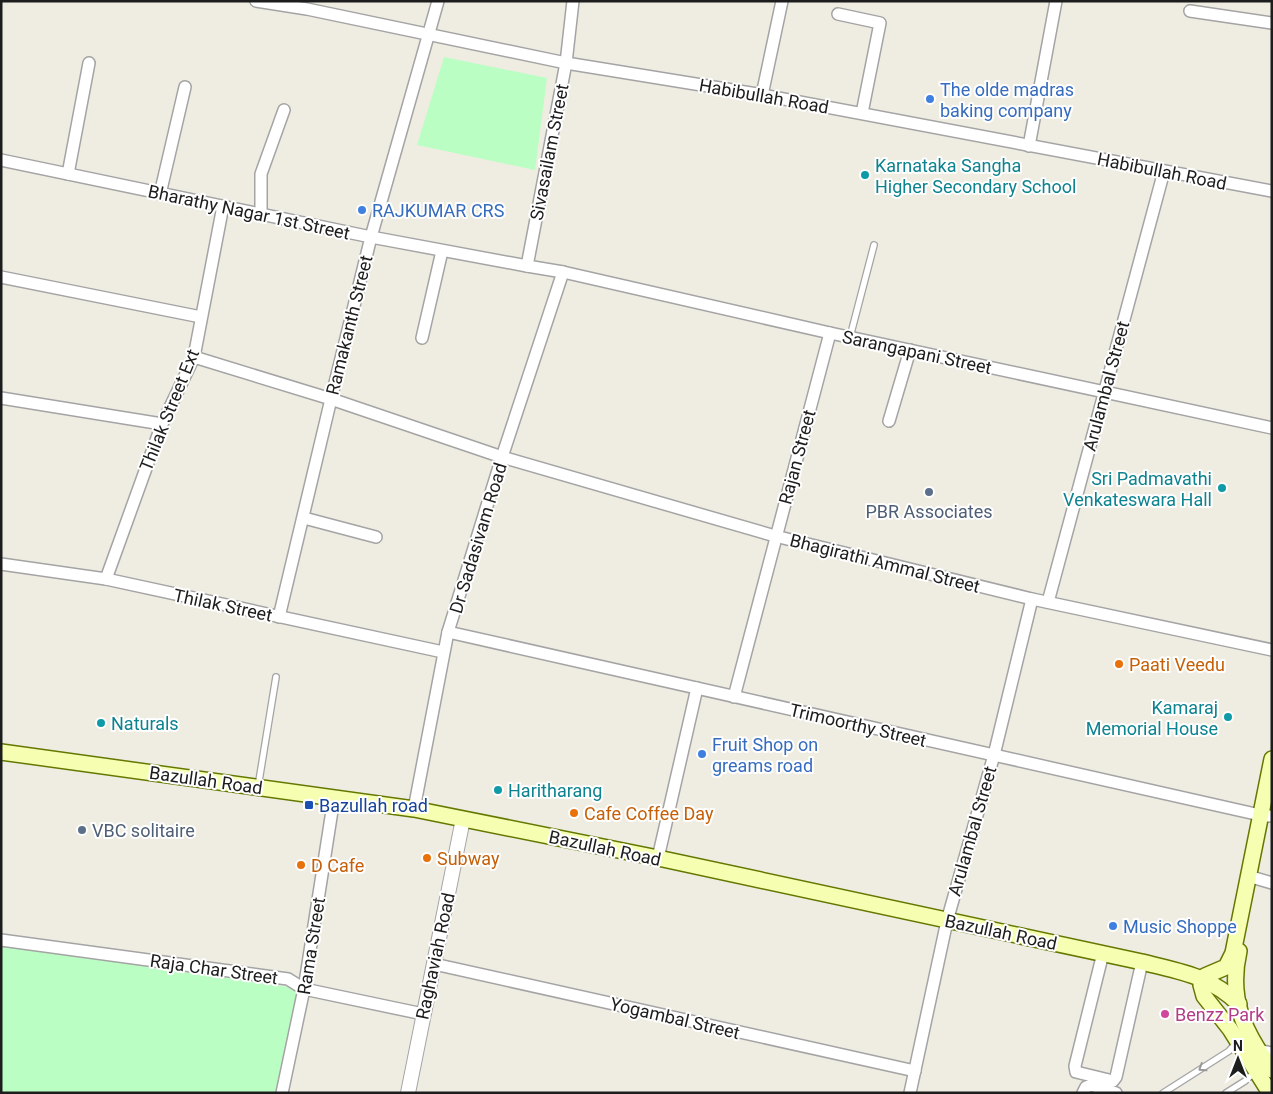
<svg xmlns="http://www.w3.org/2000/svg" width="1273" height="1094" font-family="Roboto,sans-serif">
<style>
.park{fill:#bbfec4}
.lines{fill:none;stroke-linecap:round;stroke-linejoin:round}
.service-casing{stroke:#a4a4a4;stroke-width:8}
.minor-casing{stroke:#a4a4a4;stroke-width:14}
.tertiary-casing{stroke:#a4a4a4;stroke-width:16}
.secondary-casing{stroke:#647800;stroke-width:18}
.service{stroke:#fff;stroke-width:5.5}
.minor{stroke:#fff;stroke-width:11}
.tertiary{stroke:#fff;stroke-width:14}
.secondary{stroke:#f6feb1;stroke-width:15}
.oneway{stroke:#999}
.shop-dot{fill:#3f7fe0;stroke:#fff;stroke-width:2}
.culture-dot{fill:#0f9aa8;stroke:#fff;stroke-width:2}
.service-dot{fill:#5c6f8a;stroke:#fff;stroke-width:2}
.food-dot{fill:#e8710a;stroke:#fff;stroke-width:2}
.transit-dot{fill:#1a4fb4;stroke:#fff;stroke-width:2}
.hotel-dot{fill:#d1479c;stroke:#fff;stroke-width:2}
.labels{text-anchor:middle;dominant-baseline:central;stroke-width:4;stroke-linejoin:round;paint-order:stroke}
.shop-label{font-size:18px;fill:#366cbe;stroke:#fff;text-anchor:start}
.street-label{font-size:18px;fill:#1d1d1d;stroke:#fff}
.culture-label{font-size:18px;fill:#0d838f;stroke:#fff;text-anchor:start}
.service-label{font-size:18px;fill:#4e5e75;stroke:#fff}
.food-label{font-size:18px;fill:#c56008;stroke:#fff;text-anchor:start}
.transit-label{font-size:18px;fill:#164399;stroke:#fff;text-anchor:start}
.hotel-label{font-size:18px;fill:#b23c85;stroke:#fff;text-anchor:start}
</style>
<rect width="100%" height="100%" fill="#efece2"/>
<g class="park">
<path d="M444 57 547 78 535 170 417 145Z"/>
<path d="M1 945 302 989 283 1093H1Z"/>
</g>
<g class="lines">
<defs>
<g id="service">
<path d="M850 337 874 245"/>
<path d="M258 787 276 677"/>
<path d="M1163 1093 1229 1051 1236 1043"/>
<path d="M1226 1093 1245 1081 1255 1072"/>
</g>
<g id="minor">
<path d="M256 1 307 9 566 63 757 94 1272 191"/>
<path d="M573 1 566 63 527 266 563 272 830 333 1272 428"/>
<path d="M1190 11 1272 23"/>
<path d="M838 14 880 23 862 113"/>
<path d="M762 95 782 1"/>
<path d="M1029 146 1056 1"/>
<path d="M1 160 371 237 527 266"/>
<path d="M68 174 89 63"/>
<path d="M160 194 185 87"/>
<path d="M261 215V174L284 110"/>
<path d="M1 277 201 317"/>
<path d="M422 338 442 251"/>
<path d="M194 357 331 399 502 457 775 536 1032 599 1272 650"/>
<path d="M1 398 162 424"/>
<path d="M889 421 910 350"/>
<path d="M304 518 376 537"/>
<path d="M1 564 106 579 443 652"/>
<path d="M106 579 162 424 194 357 223 206"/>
<path d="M1048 602 1164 171"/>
<path d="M279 617 331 399 371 237 438 1"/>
<path d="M448 632 1260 815 1269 816"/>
<path d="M734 697 830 333"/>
<path d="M414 809 448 632 502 457 563 272"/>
<path d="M658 858 697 688"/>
<path d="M1248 876 1272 883"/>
<path d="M1 940 288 979 304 989 423 1014"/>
<path d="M1103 953 1075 1066 1076 1072 1113 1081 1116 1077 1142 962"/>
<path d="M434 964 915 1071"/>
<path d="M1257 1050 1272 1053"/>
<path d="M282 1093 304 989 334 798"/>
<path d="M910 1093 947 921 994 755 1032 599"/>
<path d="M1083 1093 1086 1087 1091 1085 1116 1093"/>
</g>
<path id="tertiary" d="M408 1093 463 819"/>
<g id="secondary">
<path d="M1 752 414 809 658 858 1142 962C1180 972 1209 975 1239 1004"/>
<path d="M1239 951C1228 999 1244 1032 1272 1070"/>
<path d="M1270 1093 1230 1029 1204 996 1201 985 1205 976 1226 967 1233 953 1272 759"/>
</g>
</defs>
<use href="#service" class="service-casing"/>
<use href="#minor" class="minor-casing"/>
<use href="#tertiary" class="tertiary-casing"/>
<use href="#secondary" class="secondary-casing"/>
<use href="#service" class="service"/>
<use href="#minor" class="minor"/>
<use href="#tertiary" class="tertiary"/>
<use href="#secondary" class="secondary"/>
</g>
<defs><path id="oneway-chevron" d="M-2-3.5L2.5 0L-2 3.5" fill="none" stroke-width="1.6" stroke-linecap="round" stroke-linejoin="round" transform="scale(1.25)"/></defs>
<use class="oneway" href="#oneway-chevron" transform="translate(1202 1068) rotate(147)"/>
<g class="shop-dot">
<circle cx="930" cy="99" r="5"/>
<circle cx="362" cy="210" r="5"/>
<circle cx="702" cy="754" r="5"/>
<circle cx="1113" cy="926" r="5"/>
</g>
<g class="culture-dot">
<circle cx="865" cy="175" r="5"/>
<circle cx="1222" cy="488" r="5"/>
<circle cx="1228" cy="717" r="5"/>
<circle cx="101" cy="723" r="5"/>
<circle cx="498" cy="790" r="5"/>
</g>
<g class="service-dot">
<circle cx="929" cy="492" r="5"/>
<circle cx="82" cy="830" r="5"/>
</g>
<g class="food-dot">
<circle cx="1119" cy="664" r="5"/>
<circle cx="574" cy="813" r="5"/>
<circle cx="427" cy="858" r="5"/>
<circle cx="301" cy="865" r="5"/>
</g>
<rect class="transit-dot" x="304" y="800" width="10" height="10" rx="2.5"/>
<circle class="hotel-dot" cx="1165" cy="1014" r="5"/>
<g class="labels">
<g class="shop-label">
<text x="940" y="89">The olde madras<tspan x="940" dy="21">baking company</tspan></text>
<text x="372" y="210">RAJKUMAR CRS</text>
<text x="712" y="744">Fruit Shop on<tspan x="712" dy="21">greams road</tspan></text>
<text x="1123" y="926">Music Shoppe</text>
</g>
<g class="street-label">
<text transform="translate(764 96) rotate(10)">Habibullah Road</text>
<text transform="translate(549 152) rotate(-79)">Sivasailam Street</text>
<text transform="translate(1162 171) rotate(11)">Habibullah Road</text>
<text transform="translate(249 212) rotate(12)">Bharathy Nagar 1st Street</text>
<text transform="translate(349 325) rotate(-76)">Ramakanth Street</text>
<text transform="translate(917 352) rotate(12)">Sarangapani Street</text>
<text transform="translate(1106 386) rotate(-75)">Arulambal Street</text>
<text transform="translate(169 410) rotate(-68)">Thilak Street Ext</text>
<text transform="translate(797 457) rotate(-75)">Rajan Street</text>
<text transform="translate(478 538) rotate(-73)">Dr Sadasivam Road</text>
<text transform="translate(885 563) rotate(14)">Bhagirathi Ammal Street</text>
<text transform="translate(223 605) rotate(12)">Thilak Street</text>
<text transform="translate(858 725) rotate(13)">Trimoorthy Street</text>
<text transform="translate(206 780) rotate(8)">Bazullah Road</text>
<text transform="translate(972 831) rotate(-74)">Arulambal Street</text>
<text transform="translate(605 848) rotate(12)">Bazullah Road</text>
<text transform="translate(1001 932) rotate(12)">Bazullah Road</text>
<text transform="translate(311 946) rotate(-81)">Rama Street</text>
<text transform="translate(435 956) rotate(-78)">Raghaviah Road</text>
<text transform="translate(214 969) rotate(8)">Raja Char Street</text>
<text transform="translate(675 1018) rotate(13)">Yogambal Street</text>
</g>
<g class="culture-label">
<text x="875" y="165">Karnataka Sangha<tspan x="875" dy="21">Higher Secondary School</tspan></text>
<text x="1212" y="478" text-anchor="end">Sri Padmavathi<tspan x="1212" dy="21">Venkateswara Hall</tspan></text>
<text x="1218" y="707" text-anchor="end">Kamaraj<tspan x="1218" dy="21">Memorial House</tspan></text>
<text x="111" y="723">Naturals</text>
<text x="508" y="790">Haritharang</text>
</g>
<g class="service-label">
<text x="929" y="511">PBR Associates</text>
<text x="92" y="830" text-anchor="start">VBC solitaire</text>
</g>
<g class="food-label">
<text x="1129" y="664">Paati Veedu</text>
<text x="584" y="813">Cafe Coffee Day</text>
<text x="437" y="858">Subway</text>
<text x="311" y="865">D Cafe</text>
</g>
<g class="transit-label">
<text x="319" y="805">Bazullah road</text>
</g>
<g class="hotel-label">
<text x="1175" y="1014">Benzz Park</text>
</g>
</g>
<rect width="1273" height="1094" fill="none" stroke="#1d1d1d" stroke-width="5"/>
<g transform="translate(1238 1059)" stroke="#ffffff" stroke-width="4" paint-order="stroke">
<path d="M0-4L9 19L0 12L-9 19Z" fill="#1d1d1d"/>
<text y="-8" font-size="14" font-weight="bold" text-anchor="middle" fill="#1d1d1d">N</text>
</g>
</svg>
